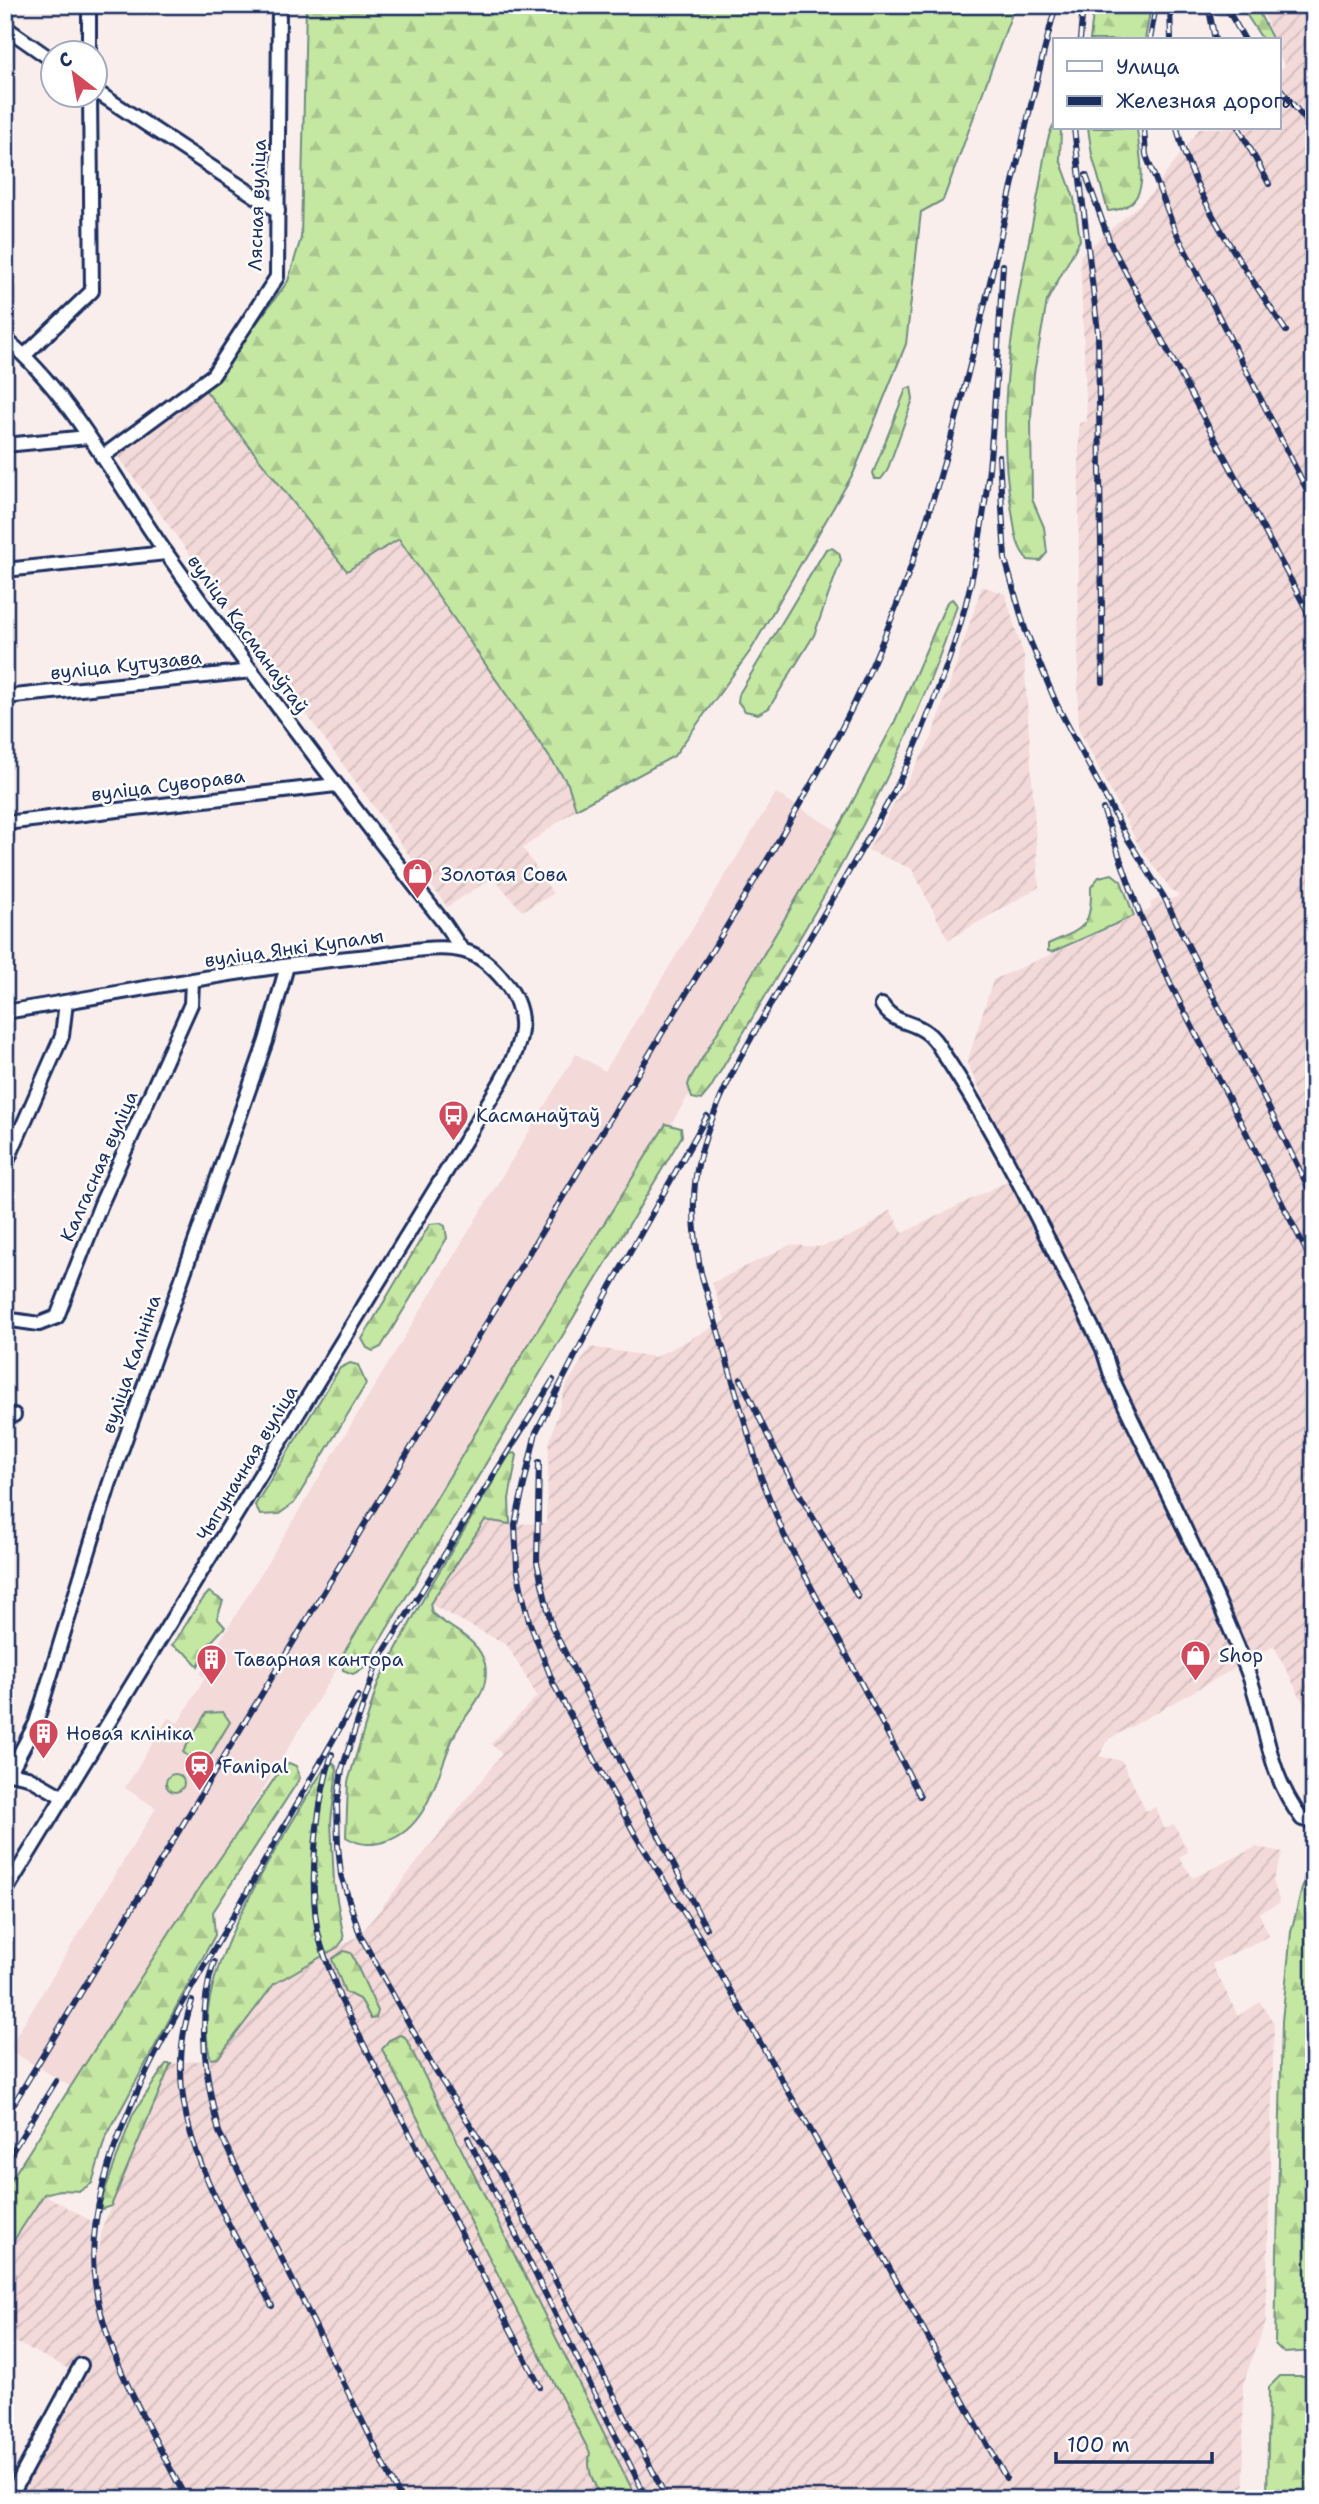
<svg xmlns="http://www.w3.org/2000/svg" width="1319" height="2504" font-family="'Shantell Sans',sans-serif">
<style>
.built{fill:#f3d9d8}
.industrial{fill:url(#industrial-furrows)}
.grass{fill:url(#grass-tufts);stroke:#708c80;stroke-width:2}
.forest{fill:url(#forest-firs);stroke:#708c80;stroke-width:2}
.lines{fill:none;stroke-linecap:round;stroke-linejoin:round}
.minor-casing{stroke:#1b2f5e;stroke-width:18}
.minor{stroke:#fff;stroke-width:12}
.rail-casing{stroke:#1b2f5e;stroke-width:6}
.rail{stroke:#fff;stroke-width:3.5;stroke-dasharray:10;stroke-linecap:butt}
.labels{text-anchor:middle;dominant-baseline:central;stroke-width:5;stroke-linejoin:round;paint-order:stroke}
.street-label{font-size:19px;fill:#1b2f5e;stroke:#fff}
.poi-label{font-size:19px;fill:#1b2f5e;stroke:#fff;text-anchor:start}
</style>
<defs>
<pattern id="industrial-furrows" width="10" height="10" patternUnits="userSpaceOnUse" patternTransform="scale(1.75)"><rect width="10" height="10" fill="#f3d9d8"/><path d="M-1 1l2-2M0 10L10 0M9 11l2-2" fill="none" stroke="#d0bbbc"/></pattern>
<pattern id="grass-tufts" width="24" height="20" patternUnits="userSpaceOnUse" patternTransform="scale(1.75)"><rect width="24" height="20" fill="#c4e8a2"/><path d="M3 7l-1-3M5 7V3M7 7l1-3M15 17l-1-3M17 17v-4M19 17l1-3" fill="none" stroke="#a8c78e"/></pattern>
<pattern id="forest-firs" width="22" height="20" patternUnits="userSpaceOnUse" patternTransform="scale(1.75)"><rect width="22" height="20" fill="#c4e8a2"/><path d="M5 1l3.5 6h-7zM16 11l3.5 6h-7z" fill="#a8c78e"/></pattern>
</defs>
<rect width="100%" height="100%" fill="#faeeed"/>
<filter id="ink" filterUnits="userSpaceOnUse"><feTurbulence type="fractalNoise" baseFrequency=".0143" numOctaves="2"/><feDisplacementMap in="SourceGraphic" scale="14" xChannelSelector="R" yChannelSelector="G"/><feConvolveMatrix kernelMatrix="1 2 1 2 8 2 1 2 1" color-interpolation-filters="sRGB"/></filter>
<g filter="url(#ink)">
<path class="built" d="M776 793 847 837 78 2091 8 2049 156 1808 125 1788 168 1718 178 1723 205 1678 200 1674 576 1054 605 1071Z"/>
<g class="industrial">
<path d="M1261 5H1314V1724L1274 1646 1109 1739 1099 1756 1122 1761 1146 1811 1156 1807 1164 1828 1174 1824 1188 1852 1179 1857 1193 1878 1256 1847 1283 1852 1273 1880 1280 1903 1259 1913 1269 1936 1212 1964 1238 2016 1260 2002 1274 2023 1266 2321 1243 2384 1244 2499H15L83 2376 9 2339 5 2343V2254L44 2194 91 2221 90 2249 98 2250 103 2225 171 2064 218 2058 273 1984 360 1935 502 1754 491 1744 537 1696 507 1645 430 1604 485 1520 515 1524 546 1523 549 1444 565 1388 590 1347 655 1357 725 1321 712 1283 790 1245 819 1247 842 1240 865 1229 890 1210 903 1233 1022 1174 967 1063 993 980 1140 915 1152 908 1150 903 1159 898 1162 903 1179 896 1172 891 1139 846 1078 728 1079 423 1087 421 1080 256 1150 195 1200 128H1279V71L1285 66 1279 56V40H1273Z"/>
<path d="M206 391 347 570 399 539 463 629 568 785 576 809 523 848 553 894 522 911 493 877 447 907 118 456Z"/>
<path d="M982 586 1005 594 1024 656 1039 887 948 940 912 869 868 850 932 737Z"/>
</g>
<circle class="grass" cx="175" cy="1783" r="9"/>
<g class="forest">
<path d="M306 5H1015L943 200 921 212 906 344 854 472 751 650 674 756 576 809 568 784 399 539 347 571 206 391 288 281 301 238Z"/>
<path d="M1094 5H1151L1145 40H1090Z"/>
<path d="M1240 5H1255L1273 40H1263Z"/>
<path d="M1055 123V128H1061L1060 159 1074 198 1080 240 1047 301 1034 373 1031 418 1032 499 1044 527 1047 553 1040 561 1028 560C1015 546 1015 529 1012 511 992 406 1018 297 1038 195 1042 177 1045 135 1055 123Z"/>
<path d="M1088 128H1137C1139 160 1156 208 1108 211L1092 155Z"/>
<path d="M911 387 913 399 887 471 881 479H875L873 473 906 389Z"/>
<path d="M832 548 839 553 841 560 814 635 769 708 758 714 745 711 738 702 739 694 826 549Z"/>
<path d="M952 599 957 605C902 779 802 933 710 1089L701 1100 692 1098 688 1085 690 1079 844 818 895 721 947 602Z"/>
<path d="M1112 874 1121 881 1134 916 1052 952 1048 951V944C1083 928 1092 929 1091 887L1099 877Z"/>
<path d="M666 1124 681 1128 682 1136 363 1669 353 1674 343 1670 342 1656 522 1355Z"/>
<path d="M440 1223 445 1226 447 1238 381 1347 373 1351 367 1348 362 1339 430 1224Z"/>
<path d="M350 1363 358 1365 366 1384 294 1503 279 1514 260 1515 255 1505 340 1368Z"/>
<path d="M515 1453 517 1455 509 1499 510 1524 485 1520 430 1604 432 1613C449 1629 479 1638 485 1664 491 1694 466 1711 454 1736 437 1772 430 1827 387 1841 371 1846 359 1845 346 1837L348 1782 378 1683 428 1590 510 1454Z"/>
<path d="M209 1592 223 1601 217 1618 225 1627 209 1644 198 1666 187 1654 172 1645C186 1627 192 1610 209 1592Z"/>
<path d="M223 1712 230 1722 204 1765H199L183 1752 206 1713Z"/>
<path d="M289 1763 296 1766 300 1778 213 1912 215 1935 105 2139 92 2183 80 2191 59 2190 44 2194 5 2254V2189L173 1927 283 1766Z"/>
<path d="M334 1763 337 1769 331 1822 334 1883 344 1939 338 1947 274 1984 218 2058 211 2059C185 1981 279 1847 317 1780L328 1764Z"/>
<path d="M1314 1841V2351L1284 2353 1275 2344 1282 2021 1291 1932Z"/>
<path d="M344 1951 351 1953 378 2011 376 2018 371 2019 361 2000 345 1992 332 1959Z"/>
<path d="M400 2035 405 2037 637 2499H602C594 2483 586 2471 590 2453L382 2049 389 2040Z"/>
<path d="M166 2064H171L111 2206 102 2209 100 2204 133 2114Z"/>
<path d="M1280 2376H1314V2499H1267L1269 2387Z"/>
</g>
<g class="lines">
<defs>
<g id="minor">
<path d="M89 5V52"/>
<path d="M5 27 52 60"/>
<path d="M94 90 278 211"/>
<path d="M5 339C66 387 119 486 164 550 254 677 347 801 444 923L462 950"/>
<path d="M25 355 92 291 90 94"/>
<path d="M5 445 88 437"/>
<path d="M102 457 213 375 277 277 279 5"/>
<path d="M5 570 166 553"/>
<path d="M5 697 252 671"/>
<path d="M5 823 336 785"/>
<path d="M882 1005C894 1024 910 1020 926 1032 932 1036 939 1046 943 1053 1004 1145 1053 1250 1103 1349L1112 1378C1157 1474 1208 1570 1247 1670 1268 1724 1265 1769 1302 1819L1314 1822"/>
<path d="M5 1012C129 992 254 966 379 955 405 952 439 944 464 951 479 955 489 964 499 975 536 1015 521 1048 496 1090L5 1892"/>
<path d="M5 1166 62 1036 66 1002"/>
<path d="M5 1319 39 1324 57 1317 101 1204 191 1004 192 981"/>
<path d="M5 1414 14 1415"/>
<path d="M5 1772 28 1777 63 1797"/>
<path d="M10 1772 36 1723 109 1485 266 1041 287 966"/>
<path d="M9 2499 81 2365"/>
</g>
</defs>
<use href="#minor" class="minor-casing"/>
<use href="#minor" class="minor"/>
<defs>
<g id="rail">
<path d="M1170 5 1171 40"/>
<path d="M1208 5 1215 40"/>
<path d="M1225 5 1245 40"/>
<path d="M1080 40 1083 5"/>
<path d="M1150 40 1156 5"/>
<path d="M1279 87 1314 131"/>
<path d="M1074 128 1098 332 1103 682"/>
<path d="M1144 128 1146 155 1175 230 1314 504"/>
<path d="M1177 128C1193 197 1247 272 1286 331"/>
<path d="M1239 128 1269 184"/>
<path d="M1086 175 1110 243 1310 616"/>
<path d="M999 456 1005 559 1025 629 1057 705 1127 838 1164 897 1314 1199"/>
<path d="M1103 809 1140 915 1172 987 1314 1266"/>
<path d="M707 1116 610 1288 536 1432 515 1524 517 1568 523 1597 529 1621 554 1685 637 1838 700 1938 871 2235 1006 2478"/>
<path d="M741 1379 773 1447 858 1597"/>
<path d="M553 1380 377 1663 342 1769 337 1805 338 1845 341 1875 360 1935 433 2067 500 2172 667 2499"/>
<path d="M539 1462 537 1562 552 1627 706 1928"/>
<path d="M332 1754C316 1804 307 1890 320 1941 325 1960 334 1979 340 1998L540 2387"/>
<path d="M920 1796 784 1535 761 1477 701 1273C694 1237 690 1196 699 1160 715 1097 749 1041 782 985 816 926 852 868 885 808 912 761 931 709 949 659 994 533 994 397 1003 265"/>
<path d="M214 1962C196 2017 205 2077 219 2132L401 2499"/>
<path d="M192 2001C153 2113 224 2211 272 2306"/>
<path d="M5 2118 770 855C807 792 844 730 873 663 965 453 997 225 1056 5"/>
<path d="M468 2138 647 2499"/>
<path d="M5 2163 56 2081"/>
<path d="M186 2499C151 2428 102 2354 94 2274 83 2160 179 2010 235 1913 276 1841 317 1769 358 1696"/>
</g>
</defs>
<use href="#rail" class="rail-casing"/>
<use href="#rail" class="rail"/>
</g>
</g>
<defs>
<symbol id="shop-pin" viewBox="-11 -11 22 30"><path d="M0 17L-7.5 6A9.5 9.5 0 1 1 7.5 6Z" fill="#d1495b" stroke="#fff"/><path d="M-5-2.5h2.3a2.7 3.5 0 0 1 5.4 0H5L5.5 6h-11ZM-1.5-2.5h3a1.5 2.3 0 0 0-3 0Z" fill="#fff"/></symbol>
<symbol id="bus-pin" viewBox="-11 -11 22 30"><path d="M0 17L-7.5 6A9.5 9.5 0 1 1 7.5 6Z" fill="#d1495b" stroke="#fff"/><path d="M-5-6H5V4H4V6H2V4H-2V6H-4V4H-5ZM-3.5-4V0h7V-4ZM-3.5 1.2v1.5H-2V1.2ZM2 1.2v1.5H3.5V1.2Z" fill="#fff"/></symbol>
<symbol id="building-pin" viewBox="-11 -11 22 30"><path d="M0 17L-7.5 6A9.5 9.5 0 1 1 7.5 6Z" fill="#d1495b" stroke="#fff"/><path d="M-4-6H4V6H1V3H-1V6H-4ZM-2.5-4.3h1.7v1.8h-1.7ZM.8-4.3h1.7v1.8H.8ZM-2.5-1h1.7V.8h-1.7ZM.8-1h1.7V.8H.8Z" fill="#fff"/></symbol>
<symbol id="station-pin" viewBox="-11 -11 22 30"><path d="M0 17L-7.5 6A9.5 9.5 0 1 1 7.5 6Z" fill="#d1495b" stroke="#fff"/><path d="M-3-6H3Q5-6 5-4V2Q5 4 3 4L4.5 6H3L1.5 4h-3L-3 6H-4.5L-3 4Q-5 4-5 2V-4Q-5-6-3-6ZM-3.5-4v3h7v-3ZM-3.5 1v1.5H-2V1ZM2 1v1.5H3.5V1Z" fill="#fff"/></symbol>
</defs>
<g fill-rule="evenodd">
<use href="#shop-pin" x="400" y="856" width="35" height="47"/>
<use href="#bus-pin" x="436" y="1098" width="35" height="47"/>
<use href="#shop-pin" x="1178" y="1638" width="35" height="47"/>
<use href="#building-pin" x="194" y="1642" width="35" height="47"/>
<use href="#building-pin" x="26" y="1716" width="35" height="47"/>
<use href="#station-pin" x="182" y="1748" width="35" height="47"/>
</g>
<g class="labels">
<g class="street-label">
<text transform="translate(257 205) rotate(-88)">Лясная вуліца</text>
<text transform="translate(248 634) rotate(54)">вуліца Касманаўтаў</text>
<text transform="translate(126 665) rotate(-6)">вуліца Кутузава</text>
<text transform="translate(168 785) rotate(-7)">вуліца Суворава</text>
<text transform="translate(294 948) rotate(-8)">вуліца Янкі Купалы</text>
<text transform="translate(99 1166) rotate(-66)">Калгасная вуліца</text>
<text transform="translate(131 1364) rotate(-71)">вуліца Калініна</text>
<text transform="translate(247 1463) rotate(-59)">Чыгуначная вуліца</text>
</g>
<g class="poi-label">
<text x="441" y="874">Золотая Сова</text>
<text x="476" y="1115">Касманаўтаў</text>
<text x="1219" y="1655">Shop</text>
<text x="234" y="1659">Таварная кантора</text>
<text x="66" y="1733">Новая клініка</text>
<text x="222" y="1766">Fanipal</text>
</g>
</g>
<rect width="1319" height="2504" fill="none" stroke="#fff" stroke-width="28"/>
<rect x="14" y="14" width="1291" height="2476" fill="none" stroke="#1b2f5e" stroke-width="2.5" filter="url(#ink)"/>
<rect x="1053" y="38" width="228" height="91" fill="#ffffff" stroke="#a4acbf" stroke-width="2"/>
<rect x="1067" y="61" width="35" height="10" fill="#ffffff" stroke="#a4acbf" stroke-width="2"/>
<text x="1116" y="74" font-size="21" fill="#1b2f5e">Улица</text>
<rect x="1067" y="96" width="35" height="10" fill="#1b2f5e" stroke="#a4acbf" stroke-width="2"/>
<text x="1116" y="108" font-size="21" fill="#1b2f5e">Железная дорога</text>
<g transform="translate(74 74) rotate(329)"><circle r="33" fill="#ffffff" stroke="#a4acbf" stroke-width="2"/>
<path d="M0-5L12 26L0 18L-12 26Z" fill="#d1495b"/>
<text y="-10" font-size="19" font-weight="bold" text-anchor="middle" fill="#1b2f5e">С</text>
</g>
<path d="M1056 2452v10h156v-10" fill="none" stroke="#1b2f5e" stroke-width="3.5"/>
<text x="1067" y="2452" font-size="21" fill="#1b2f5e" stroke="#ffffff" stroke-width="5" paint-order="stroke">100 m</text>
</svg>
